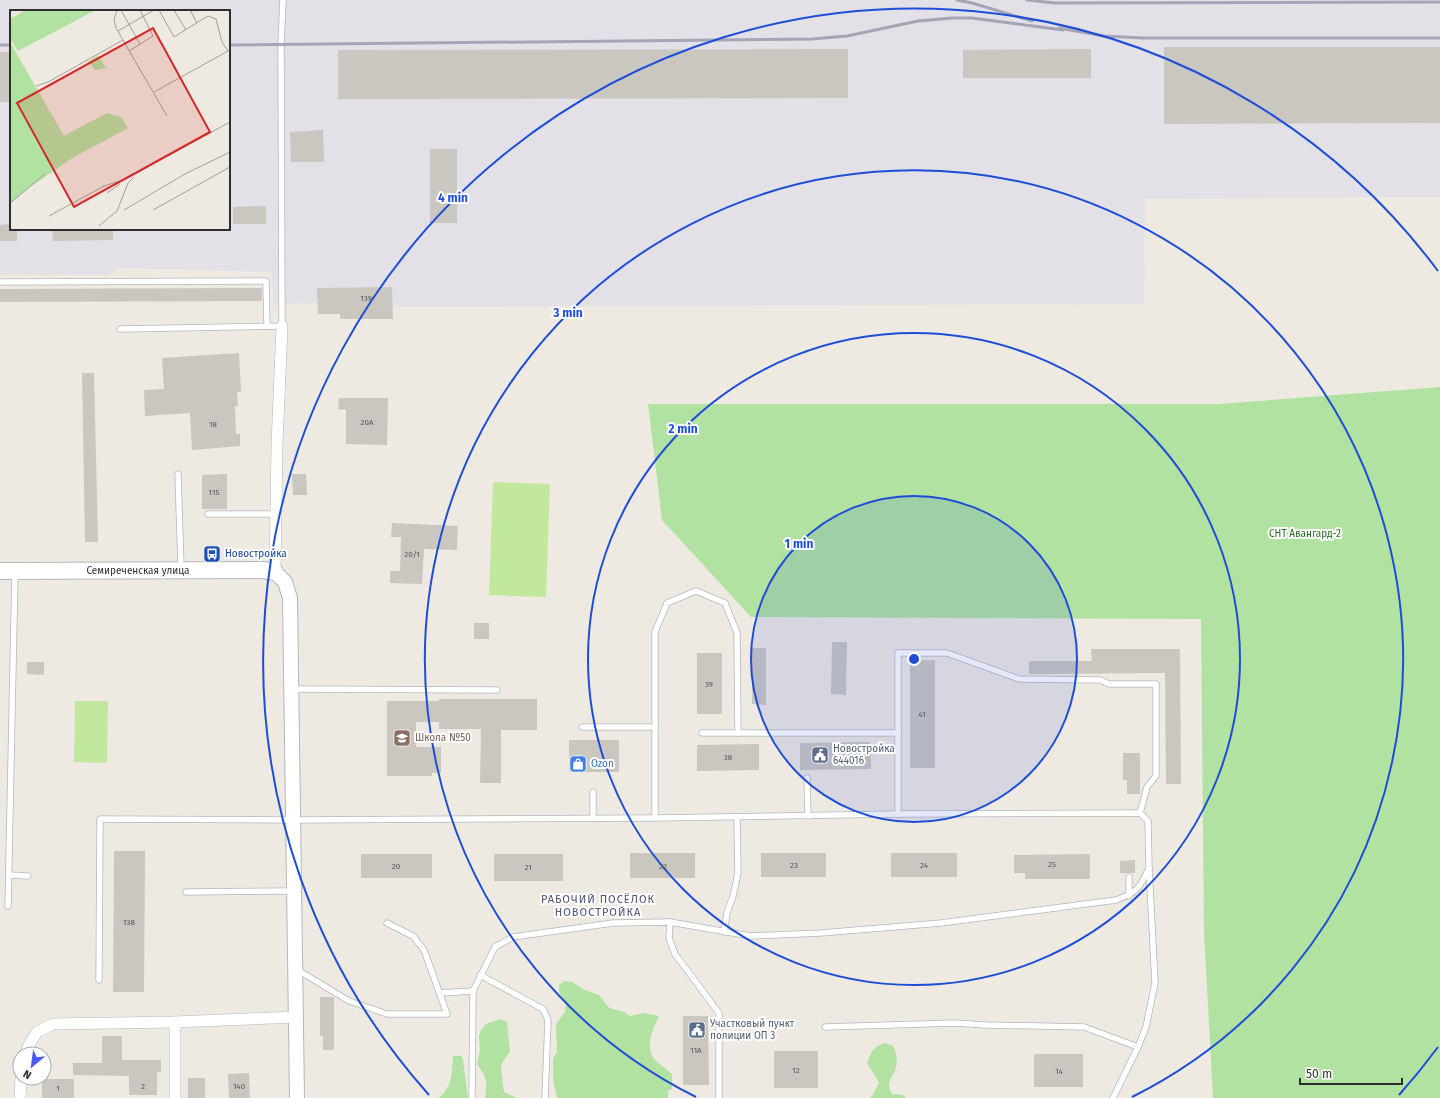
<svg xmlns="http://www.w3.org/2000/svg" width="1440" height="1098" font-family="'Fira Sans',sans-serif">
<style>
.industrial{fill:#e3e1e7;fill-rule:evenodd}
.green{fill:#b1e2a1}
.pitch{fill:#c2e89d}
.building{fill:#cac6c0}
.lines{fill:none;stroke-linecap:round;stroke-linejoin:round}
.service-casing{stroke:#b4b6c0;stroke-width:7}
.minor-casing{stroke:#b4b6c0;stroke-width:12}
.tertiary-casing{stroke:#b4b6c0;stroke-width:16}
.secondary-casing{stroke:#b4b6c0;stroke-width:18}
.service{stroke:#fff;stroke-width:5.5}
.minor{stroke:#fff;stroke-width:11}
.tertiary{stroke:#fff;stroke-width:14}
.secondary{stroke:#fff;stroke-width:16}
.rail{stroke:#a4a5b7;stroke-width:3}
.ring{fill:none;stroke:#1d4ed8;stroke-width:2}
.labels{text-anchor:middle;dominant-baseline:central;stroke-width:4;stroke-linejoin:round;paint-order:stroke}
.number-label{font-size:8px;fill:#555452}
.park-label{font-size:10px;fill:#286a1e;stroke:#fff}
.transit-label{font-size:10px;fill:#164399;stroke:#fff;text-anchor:start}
.street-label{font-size:10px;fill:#2e2e2e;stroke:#fff}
.education-label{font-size:10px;fill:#785e54;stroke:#fff;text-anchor:start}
.service-label{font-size:10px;fill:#4e5e75;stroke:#fff;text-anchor:start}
.shop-label{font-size:10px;fill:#366cbe;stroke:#fff;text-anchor:start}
.neighbourhood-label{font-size:11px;letter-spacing:1px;fill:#4f537d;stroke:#fff}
.inset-road{fill:none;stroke:#a19f99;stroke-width:1}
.view{fill:#d62828;fill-opacity:0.15;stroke:#d62828;stroke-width:2}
.inset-edge{fill:none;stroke:#2e2e2e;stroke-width:2}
.centre{fill:#1d4ed8;stroke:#fff;stroke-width:2}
.ring-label{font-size:12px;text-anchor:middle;font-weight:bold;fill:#1d4ed8;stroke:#fff;stroke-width:4;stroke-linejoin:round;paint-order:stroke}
</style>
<rect width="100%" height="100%" fill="#eeeae1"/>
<path class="industrial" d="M0 0H1440V197L1145 199 1144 304 393 307V319H340V314H318L317 303 273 305 272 272 121 268 107 275H0ZM11 11H229V229H11Z"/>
<g class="green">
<path d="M1440 387V1098H1213L1204 932 1201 619 751 617 662 520 648 404H1219Z"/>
<path d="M565 981 572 982 585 990 599 995 609 1008 624 1012 630 1016 644 1013 659 1016C653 1028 644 1048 655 1060 660 1065 667 1069 672 1074V1089L668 1091V1098H557L553 1081V1059L557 1052 556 1024 565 1012 566 1005 559 992V985Z"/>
<path d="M500 1019 507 1022 510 1051 502 1063 501 1070 504 1092 517 1098H485C487 1080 488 1079 477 1064L480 1051 479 1036 481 1030 486 1024Z"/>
<path d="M885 1043 893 1046C896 1052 898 1060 896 1067 893 1079 885 1080 892 1094L904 1095 905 1098H869L873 1095 879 1082 867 1063C872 1052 872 1047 885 1043Z"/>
<path d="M453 1056H461L463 1060 468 1098H438C452 1090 452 1071 453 1056Z"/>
</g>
<g class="pitch">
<path d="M493 482 550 484 546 597 489 595Z"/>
<path d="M75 701H108L107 763 74 762Z"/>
</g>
<g class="building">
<path d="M1164 47H1440V123L1164 124Z"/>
<path d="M848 49V98L338 99V50Z"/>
<path d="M1091 49V78H963V50Z"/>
<rect x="0" y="52" width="11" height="50"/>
<path d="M313 130H323L324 162H291L290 132 313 131Z"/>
<rect x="430" y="149" width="27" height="74"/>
<path d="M266 206V224H233V207Z"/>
<path d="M11 224V229H17V241H0V225Z"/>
<path d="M52 229H113V240L53 241Z"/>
<path d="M392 287 393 319H340V314H318L317 288Z"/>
<path d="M262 288V301L0 302V289Z"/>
<path d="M239 353 241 392H237L238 406H235L236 434H240V446L192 450 190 413 145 416 144 390 164 389 162 358Z"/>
<path d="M82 373H94L98 542H85Z"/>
<path d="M339 398H388L387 445 346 444V410L338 409Z"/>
<path d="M227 474V509H202V475Z"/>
<path d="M292 474H306L307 495H293Z"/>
<path d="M392 523 458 526 457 550 424 549 422 584 390 583V571H400L401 537H391Z"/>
<rect x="474" y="623" width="15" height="16"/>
<path d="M832 642H847L846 695 831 694Z"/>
<path d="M752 648H766V705L752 704Z"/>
<path d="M1091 649H1180L1181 784H1166L1165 673 1029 674V661H1092Z"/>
<rect x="697" y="653" width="25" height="61"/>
<rect x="910" y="660" width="25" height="108"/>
<path d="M27 662H44V675L27 674Z"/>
<path d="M439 699H537V730H501V783H480L481 729H439V722H416V747H441V773H432V776H387V701H439Z"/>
<rect x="569" y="740" width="50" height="32"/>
<path d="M870 742 871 769 800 770V743Z"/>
<path d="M759 744V770L697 771V745Z"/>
<path d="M1123 753H1140V794H1127V780H1123Z"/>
<path d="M114 851H145L144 992H113Z"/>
<rect x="630" y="853" width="65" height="25"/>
<rect x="761" y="853" width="65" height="24"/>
<rect x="891" y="853" width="66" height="24"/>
<rect x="361" y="854" width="71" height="24"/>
<rect x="494" y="854" width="69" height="27"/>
<path d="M1090 854V879H1025V873H1014V855Z"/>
<path d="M1135 860V873H1120V861Z"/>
<path d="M320 997H334V1050H323V1036H320Z"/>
<path d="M683 1016H708L709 1085H683Z"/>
<path d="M102 1036H122V1060H161V1072H157V1095H129V1076L73 1075V1063H102Z"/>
<rect x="774" y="1051" width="44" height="37"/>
<rect x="1034" y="1054" width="49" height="33"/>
<path d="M249 1073 250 1098H229L228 1074Z"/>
<rect x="188" y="1078" width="17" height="20"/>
<rect x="42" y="1079" width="32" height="19"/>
</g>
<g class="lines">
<defs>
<g id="service">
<path d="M0 282 266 281 267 326"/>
<path d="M120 329 282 326 281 45 283 0"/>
<path d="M178 474 181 568"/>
<path d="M208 514H276"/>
<path d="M292 689 497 690"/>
<path d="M582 727H655"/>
<path d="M702 733H898"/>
<path d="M807 778 808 816"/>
<path d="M593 792V818"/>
<path d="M898 814V653H947L1019 679 1100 680 1109 684H1156V776L1147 787 1140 813"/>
<path d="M655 818V632L667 603 696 591 725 603 737 633 738 733"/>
<path d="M9 875 28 876"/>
<path d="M1129 877V896"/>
<path d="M186 892 294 891"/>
<path d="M8 906 15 572"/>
<path d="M670 922 669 938 675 954 719 1013V1098"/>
<path d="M724 932 727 913 733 896 738 873 737 817"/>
<path d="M296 969 349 1001 387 1014H447L424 950 413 936 387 923"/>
<path d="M480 975 543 1009 548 1020 545 1098"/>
<path d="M99 980 100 819 294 820 655 818 898 814 1140 813 1148 821 1149 868 1155 983 1146 1027 1138 1047 1113 1098"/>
<path d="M440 993 473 991"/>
<path d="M825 1027 955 1023 986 1025 1084 1027 1138 1047"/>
<path d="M472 1098 473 991 495 947 513 937 613 923 670 922 750 936 821 933 941 923 1116 900C1136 893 1140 888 1148 870"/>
</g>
<g id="minor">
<path d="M275 572 277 445 282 326"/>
<path d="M175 1022V1098"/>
<path d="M26 1054 28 1047 37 1032 53 1024 175 1022 295 1017"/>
<path d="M20 1098 21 1078"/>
</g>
<path id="tertiary" d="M275 572 285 582 290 598 297 1098"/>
<path id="secondary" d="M0 571 263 570 275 572"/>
</defs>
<use href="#service" class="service-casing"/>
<use href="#minor" class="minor-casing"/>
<use href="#tertiary" class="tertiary-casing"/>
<use href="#secondary" class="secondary-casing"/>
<use href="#service" class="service"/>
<use href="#minor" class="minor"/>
<use href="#tertiary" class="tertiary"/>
<use href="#secondary" class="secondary"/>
<g class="rail">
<path d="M957 0 972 3 1032 21"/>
<path d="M1027 0 1055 3 1440 2"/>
<path d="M1059 28 1104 36 1143 38H1440"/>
<path d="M0 45H11"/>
<path d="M229 45 812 39 847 36 918 21 952 18H972L1063 30"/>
</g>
</g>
<circle cx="914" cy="659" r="163" fill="#1d4ed8" fill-opacity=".12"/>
<g class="ring">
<circle cx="914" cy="659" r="163"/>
<circle cx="914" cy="659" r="326"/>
<path d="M696 1097A489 489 0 1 1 1132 1097"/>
<path d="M1438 1047A652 652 0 0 1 1399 1095M429 1095A652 652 0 1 1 1438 271"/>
</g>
<defs>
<symbol id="bus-square" viewBox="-11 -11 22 22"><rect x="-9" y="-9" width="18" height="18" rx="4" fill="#1a4fb4" stroke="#fff"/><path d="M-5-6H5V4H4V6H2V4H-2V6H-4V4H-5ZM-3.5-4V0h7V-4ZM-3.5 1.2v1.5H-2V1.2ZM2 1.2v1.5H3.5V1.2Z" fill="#fff"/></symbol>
<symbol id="school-square" viewBox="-11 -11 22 22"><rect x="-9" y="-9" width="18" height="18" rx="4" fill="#8d6e63" stroke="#fff"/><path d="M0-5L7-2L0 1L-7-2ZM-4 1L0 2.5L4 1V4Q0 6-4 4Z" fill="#fff"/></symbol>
<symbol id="civic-square" viewBox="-11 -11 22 22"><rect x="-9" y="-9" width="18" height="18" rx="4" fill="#5c6f8a" stroke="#fff"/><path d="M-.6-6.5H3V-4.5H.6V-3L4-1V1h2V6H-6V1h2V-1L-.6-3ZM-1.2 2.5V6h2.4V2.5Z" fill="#fff"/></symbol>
<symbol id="shop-square" viewBox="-11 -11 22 22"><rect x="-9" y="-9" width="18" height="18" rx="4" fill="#3f7fe0" stroke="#fff"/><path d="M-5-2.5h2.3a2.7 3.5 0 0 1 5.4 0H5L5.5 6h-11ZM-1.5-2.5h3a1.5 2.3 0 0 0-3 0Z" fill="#fff"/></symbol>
</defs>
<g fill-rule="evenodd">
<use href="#bus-square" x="202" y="544" width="20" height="20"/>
<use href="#school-square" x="392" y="728" width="20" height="20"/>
<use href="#civic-square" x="810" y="745" width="20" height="20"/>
<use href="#shop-square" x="568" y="754" width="20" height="20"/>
<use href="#civic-square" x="687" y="1020" width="20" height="20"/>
</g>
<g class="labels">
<g class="number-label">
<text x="366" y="298">139</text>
<text x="367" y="422">20А</text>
<text x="213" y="424">18</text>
<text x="214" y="492">115</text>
<text x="412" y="554">20/1</text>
<text x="709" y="684">39</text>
<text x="922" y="714">41</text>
<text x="728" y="757">38</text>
<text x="1052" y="864">25</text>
<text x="794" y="865">23</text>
<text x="924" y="865">24</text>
<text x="396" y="866">20</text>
<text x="663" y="866">22</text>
<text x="528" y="867">21</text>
<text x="129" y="922">138</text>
<text x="696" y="1050">11А</text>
<text x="796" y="1070">12</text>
<text x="1059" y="1071">14</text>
<text x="143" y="1086">2</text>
<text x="239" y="1086">140</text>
<text x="58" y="1088">1</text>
</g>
<g class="park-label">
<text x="1305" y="534">СНТ Авангард-2</text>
</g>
<g class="transit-label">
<text x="225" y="554">Новостройка</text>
</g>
<g class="street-label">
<text x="138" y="571">Семиреченская улица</text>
</g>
<g class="education-label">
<text x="415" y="738">Школа №50</text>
</g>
<g class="service-label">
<text x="833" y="749">Новостройка<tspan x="833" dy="12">644016</tspan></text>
<text x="710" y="1024">Участковый пункт<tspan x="710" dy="12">полиции ОП 3</tspan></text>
</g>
<g class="shop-label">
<text x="591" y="764">Ozon</text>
</g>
<g class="neighbourhood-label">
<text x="598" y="899">РАБОЧИЙ ПОСЁЛОК<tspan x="598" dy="13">НОВОСТРОЙКА</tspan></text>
</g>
</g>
<g transform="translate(10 10)">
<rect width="220" height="220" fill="#eeeae1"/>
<path d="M16 0H86L8 41 0 29V9ZM0 32 54 126 97 103 111 107 118 118 64 147 17 179 0 194ZM88 45 96 58 85 60 79 52 76 53Z" fill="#b1e2a1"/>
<path class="inset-road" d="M107 0 104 9 106 18 157 106M111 0 130 34M149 0 164 27 198 6M164 0 176 20M180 0 187 13M198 6 206 9 212 32 218 41M108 21 144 0M119 41 143 26 130 0M26 76 38 72 113 30M144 82 220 40M97 183 110 174M0 193 35 164M114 200 175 164 220 142M143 200 220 157M39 206 94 176 116 169 220 112M89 216 107 201 118 173 124 167"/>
<path class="view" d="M143 18 200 122 64 197 7 93Z"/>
<rect width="220" height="220" class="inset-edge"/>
</g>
<circle cx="914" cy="659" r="6" class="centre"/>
<g class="ring-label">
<text x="453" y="202">4 min</text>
<text x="568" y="317">3 min</text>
<text x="683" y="433">2 min</text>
<text x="799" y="548">1 min</text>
</g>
<g transform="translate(32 1066) rotate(209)"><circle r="19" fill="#ffffff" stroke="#ababab"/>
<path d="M0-3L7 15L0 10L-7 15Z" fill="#495bf3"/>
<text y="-6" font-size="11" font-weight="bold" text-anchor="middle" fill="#2e2e2e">N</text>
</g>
<path d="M1300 1078v6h102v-6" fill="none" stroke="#2e2e2e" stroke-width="2"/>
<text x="1306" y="1078" font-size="12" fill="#2e2e2e" stroke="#ffffff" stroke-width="3" paint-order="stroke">50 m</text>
</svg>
